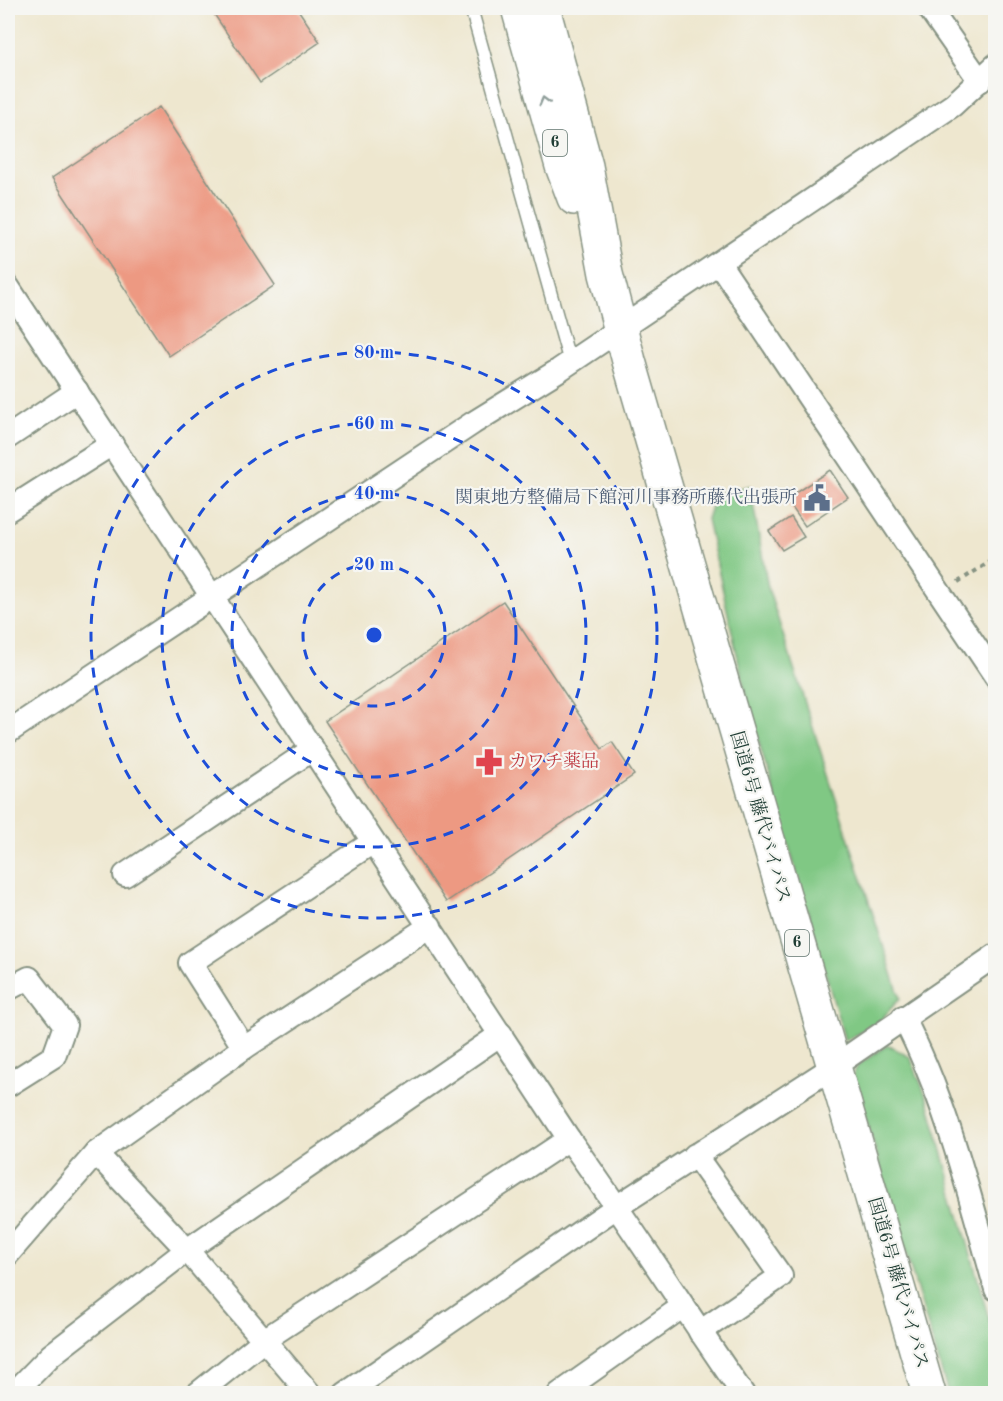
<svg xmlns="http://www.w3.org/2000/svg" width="1003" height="1401" font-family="'Old Standard TT','Noto Serif JP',serif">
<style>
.green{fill:#80c884;stroke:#50825c;stroke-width:1.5}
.building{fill:#ed9982}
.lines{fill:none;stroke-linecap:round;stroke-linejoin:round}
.service-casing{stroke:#869282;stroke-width:15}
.minor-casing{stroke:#869282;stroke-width:26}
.trunk-casing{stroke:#869282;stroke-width:36}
.path{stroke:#869282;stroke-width:4;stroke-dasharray:4.5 4.5;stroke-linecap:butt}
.service{stroke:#fff;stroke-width:12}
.minor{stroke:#fff;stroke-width:22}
.trunk{stroke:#fff;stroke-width:33}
.oneway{stroke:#8f9e9a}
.ring{fill:none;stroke:#1d4ed8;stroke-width:3;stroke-dasharray:10 8}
.labels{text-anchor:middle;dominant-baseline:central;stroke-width:4.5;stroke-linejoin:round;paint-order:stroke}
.shield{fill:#f6f6f2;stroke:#60746d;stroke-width:1.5}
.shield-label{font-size:16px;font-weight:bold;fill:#1f3d34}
.service-label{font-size:18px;fill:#4e5e75;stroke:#f6f6f2;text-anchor:end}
.health-label{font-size:18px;fill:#be3a42;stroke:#f6f6f2;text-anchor:start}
.street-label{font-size:18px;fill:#1f3d34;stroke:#f6f6f2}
.centre{fill:#1d4ed8;stroke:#f6f6f2;stroke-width:3}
.ring-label{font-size:18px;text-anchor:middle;font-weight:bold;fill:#1d4ed8;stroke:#f6f6f2;stroke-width:4.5;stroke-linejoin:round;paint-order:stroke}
</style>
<rect width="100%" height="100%" fill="#f6f6f2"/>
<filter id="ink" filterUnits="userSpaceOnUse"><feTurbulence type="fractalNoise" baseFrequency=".0167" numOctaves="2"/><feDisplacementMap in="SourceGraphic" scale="12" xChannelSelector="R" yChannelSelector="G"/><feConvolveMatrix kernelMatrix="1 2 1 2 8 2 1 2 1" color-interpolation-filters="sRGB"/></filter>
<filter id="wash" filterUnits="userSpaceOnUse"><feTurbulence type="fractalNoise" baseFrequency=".008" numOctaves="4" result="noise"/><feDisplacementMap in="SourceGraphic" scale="24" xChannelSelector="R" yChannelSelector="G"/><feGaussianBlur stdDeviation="1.35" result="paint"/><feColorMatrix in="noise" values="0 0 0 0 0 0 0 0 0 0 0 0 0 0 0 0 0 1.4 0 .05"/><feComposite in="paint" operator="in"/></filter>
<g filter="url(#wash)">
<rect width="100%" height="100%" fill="#eee7cf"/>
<g class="green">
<path d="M750 486 768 588 900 998 879 1022 845 1041 748 704 707 519 715 494Z"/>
<path d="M888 1045 910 1057 928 1101 995 1341V1393H948L853 1075 858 1065Z"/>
</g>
<g id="blocks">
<g class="building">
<path d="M210 8H297L320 42 260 83Z"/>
<path d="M159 107 275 285 169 356 52 178Z"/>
<path d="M830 470 848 497 805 526 786 499Z"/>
<path d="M791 517 804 537 782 550 769 531Z"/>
<path d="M503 601 602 749 612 742 634 775 446 902 325 721Z"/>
</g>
</g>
</g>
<g filter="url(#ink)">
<use href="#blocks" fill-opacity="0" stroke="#869282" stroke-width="1.5"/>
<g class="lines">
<defs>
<path id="service" d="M471 8 570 363"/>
<g id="minor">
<path d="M929 8 980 81"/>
<path d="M719 263 996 677"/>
<path d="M8 287 569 1139C629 1222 684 1309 743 1394"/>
<path d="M8 437 77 391"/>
<path d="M8 510 112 444"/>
<path d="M8 732 473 423 559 370 953 105 996 65"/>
<path d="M125 875 313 749"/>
<path d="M8 989 29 978 65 1025 54 1056 8 1085"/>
<path d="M903 1017C947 1101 970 1198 996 1289"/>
<path d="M244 1048 190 963 373 842"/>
<path d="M96 1153 187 1250 310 1394"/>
<path d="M695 1155 781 1276 700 1332"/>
<path d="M8 1254 96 1153 244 1048 430 926"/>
<path d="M13 1394 51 1355 187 1250 501 1034"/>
<path d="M197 1394 264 1340 569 1139"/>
<path d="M345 1394 618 1206 833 1067 996 955"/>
<path d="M559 1394 682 1307"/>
</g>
<g id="trunk">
<path d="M518 8 562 166 574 198"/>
<path d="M543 8 586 166 606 274 629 361 929 1394"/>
</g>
</defs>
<use href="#service" class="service-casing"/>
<use href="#minor" class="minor-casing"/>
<use href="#trunk" class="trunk-casing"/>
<path class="path" d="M958 582 996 558"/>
<use href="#service" class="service"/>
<use href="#minor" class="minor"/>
<use href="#trunk" class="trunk"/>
</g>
<defs><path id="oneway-chevron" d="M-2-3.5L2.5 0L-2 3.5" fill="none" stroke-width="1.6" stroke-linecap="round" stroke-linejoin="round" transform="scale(1.5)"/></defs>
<use class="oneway" href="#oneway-chevron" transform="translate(544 101) rotate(-105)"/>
</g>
<g class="ring">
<circle cx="374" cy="635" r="71"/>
<circle cx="374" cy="635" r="142"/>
<circle cx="374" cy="635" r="212"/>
<circle cx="374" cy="635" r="283"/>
</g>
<defs>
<symbol id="civic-bare" viewBox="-9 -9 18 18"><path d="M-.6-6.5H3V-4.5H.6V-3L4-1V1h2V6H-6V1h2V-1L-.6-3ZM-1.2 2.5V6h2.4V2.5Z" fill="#5c6f8a" stroke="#f6f6f2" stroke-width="2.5" paint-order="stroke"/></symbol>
<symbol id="pharmacy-bare" viewBox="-9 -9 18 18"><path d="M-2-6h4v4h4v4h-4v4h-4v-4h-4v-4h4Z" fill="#e0444e" stroke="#f6f6f2" stroke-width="2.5" paint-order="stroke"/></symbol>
</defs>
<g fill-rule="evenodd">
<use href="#civic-bare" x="798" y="479" width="38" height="38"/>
<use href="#pharmacy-bare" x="470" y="743" width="38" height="38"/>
</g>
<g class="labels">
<g class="shield">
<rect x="543" y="130" width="24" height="26" rx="4.5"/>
<rect x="785" y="930" width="24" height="26" rx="4.5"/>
</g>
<g class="shield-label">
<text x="555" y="143">6</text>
<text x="797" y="943">6</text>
</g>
<g class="service-label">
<text x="797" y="498">関東地方整備局下館河川事務所藤代出張所</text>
</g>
<g class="health-label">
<text x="509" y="762">カワチ薬品</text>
</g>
<g class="street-label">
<text transform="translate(760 817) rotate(74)">国道6号 藤代バイパス</text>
<text transform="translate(898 1283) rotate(74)">国道6号 藤代バイパス</text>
</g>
</g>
<circle cx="374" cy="635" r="9" class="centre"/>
<g class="ring-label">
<text x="374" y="358">80 m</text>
<text x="374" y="429">60 m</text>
<text x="374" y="499">40 m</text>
<text x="374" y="570">20 m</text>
</g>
<rect width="1003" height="1401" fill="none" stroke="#f6f6f2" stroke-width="30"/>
</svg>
